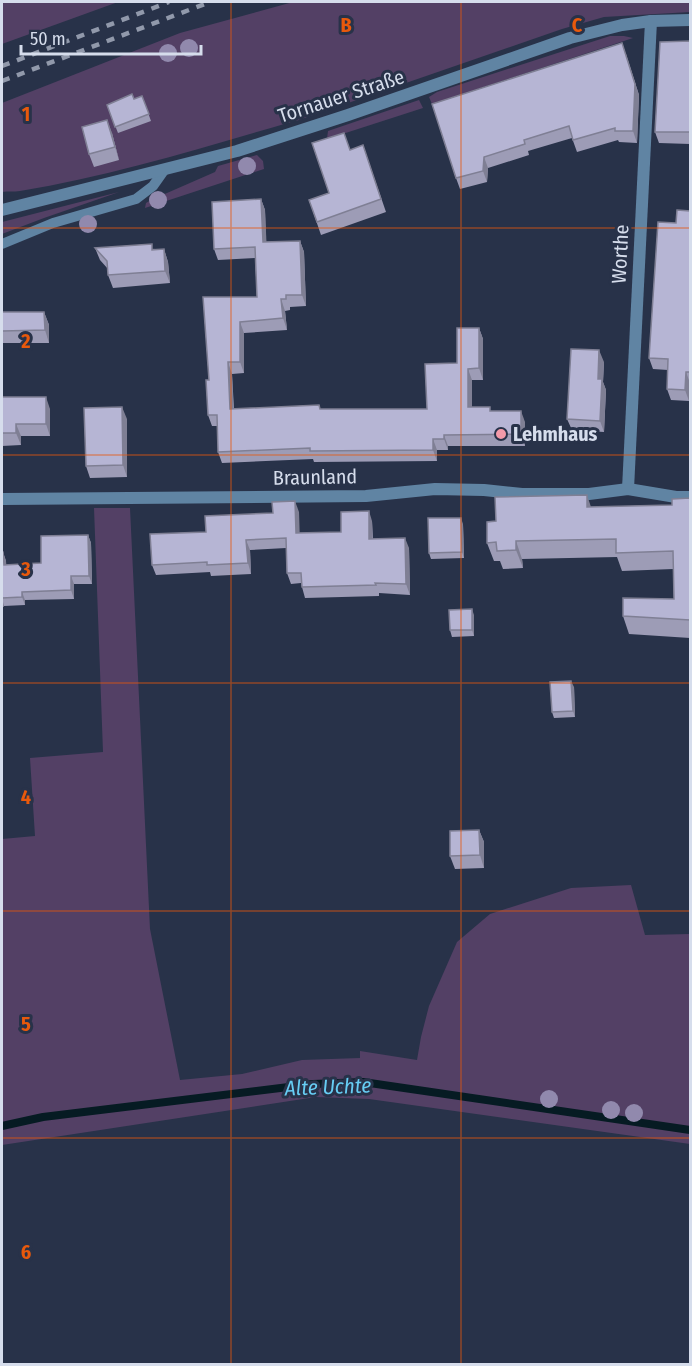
<svg xmlns="http://www.w3.org/2000/svg" width="692" height="1366" font-family="'Fira Sans Condensed',sans-serif">
<style>
.green{fill:#534065}
.lines{fill:none;stroke-linecap:round;stroke-linejoin:round}
.stream{stroke:#061b23;stroke-width:8}
.service{stroke:#6084a3;stroke-width:10}
.minor{stroke:#6084a3;stroke-width:12}
.rail{stroke:#9199ab;stroke-width:4.5;stroke-dasharray:8 8;stroke-linecap:butt}
.tree{fill:#9189ad}
.wall{fill:#9d9cb6}
.shaded-wall{fill:#7f7f94}
.building{fill:#b6b5d4;stroke:#7f7f94;stroke-width:1.5}
.grid{fill:none;stroke:#e8590c;stroke-width:1.5;stroke-opacity:0.55}
.poi-dot{fill:#f39aa9;stroke:#283249;stroke-width:2}
.labels{text-anchor:middle;dominant-baseline:central;stroke-width:6;stroke-linejoin:round;paint-order:stroke}
.street-label{font-size:20px;fill:#d6ddec;stroke:#283249}
.poi-label{font-size:20px;font-weight:bold;fill:#d6ddec;stroke:#283249;text-anchor:start}
.water-label{font-size:21px;font-style:italic;fill:#67cdf4;stroke:#283249}
.grid-label{font-size:20px;text-anchor:middle;font-weight:bold;fill:#e8590c;stroke:#283249;stroke-width:6;stroke-linejoin:round;paint-order:stroke}
</style>
<rect width="100%" height="100%" fill="#283249"/>
<g class="green">
<path d="M2 2H118L2 44Z"/>
<path d="M293 2H690V12L604 17 562 29 296 121 293 113 289 115 291 122C202 148 111 176 20 191 14 192 8 191 2 192V103L180 33Z"/>
<path d="M610 36H624L633 38 432 104 429 97 437 92Z"/>
<path d="M419 100 423 108 327 139 328 131Z"/>
<path d="M257 155 263 161 264 169 145 208 146 203 151 200 215 172 218 166Z"/>
<path d="M119 192 44 218 2 234V222Z"/>
<path d="M94 508H130L150 929 180 1080 242 1074 302 1060 360 1058V1051L417 1060 421 1037 429 1006 457 942 490 914 571 888 631 885 645 935 690 934V1144L369 1099 316 1097 2 1145V839L35 836 30 758 103 752Z"/>
</g>
<g class="lines">
<path class="stream" d="M2 1126 43 1117 313 1084 363 1082 690 1130"/>
<path class="service" d="M2 244 53 223 136 199 153 186 165 169"/>
<g class="minor">
<path d="M2 210 237 151 348 115 570 38 622 25 651 21 690 20"/>
<path d="M628 489 651 21"/>
<path d="M2 499 366 496 435 489 484 490 522 494H589L628 489 676 497H690"/>
</g>
<g class="rail">
<path d="M2 66 169 2"/>
<path d="M2 81 210 2"/>
</g>
</g>
<g class="tree">
<circle cx="189" cy="48" r="9"/>
<circle cx="168" cy="53" r="9"/>
<circle cx="247" cy="166" r="9"/>
<circle cx="158" cy="200" r="9"/>
<circle cx="88" cy="224" r="9"/>
<circle cx="549" cy="1099" r="9"/>
<circle cx="611" cy="1110" r="9"/>
<circle cx="634" cy="1113" r="9"/>
</g>
<g class="wall">
<path d="M690 41V144L659 143 655 132Z"/>
<path d="M626 54 639 95 637 143 619 142 618 140 577 152 572 138 528 151 529 155 488 168 487 182 460 189 456 178Z"/>
<path d="M142 96 151 121 118 133 107 105 134 99Z"/>
<path d="M112 133 119 160 94 167 89 154Z"/>
<path d="M363 145 386 212 321 235 309 200 329 193 350 150Z"/>
<path d="M261 199 265 210 266 242 300 241 304 252 306 306 290 307V310L285 311 287 330 244 333V373L232 374 234 409H427L479 328 483 339V380H472V407L492 411 525 422V446H448V450H437V461L314 462 313 459 222 463 218 452V426H212L208 415 209 380 203 297H257L255 258 218 260 214 249Z"/>
<path d="M690 211V383L689 401 671 400 667 389 668 370 653 369 649 358 676 223Z"/>
<path d="M95 248 164 249 168 262 170 283 113 288 108 275V269L100 260Z"/>
<path d="M2 312H44L49 325V343H2Z"/>
<path d="M604 362 603 382 606 390 604 432 572 430 567 419Z"/>
<path d="M2 397 50 409V436H21V445L2 446Z"/>
<path d="M127 419V477L90 478 86 466Z"/>
<path d="M690 498V638L629 634 623 616 674 599 673 569 622 571 617 557 522 559 523 568 503 569 500 561H494L487 543 496 521 591 507 672 505Z"/>
<path d="M299 512V533L341 532 372 521 373 539 409 548 410 595 379 593V596L305 598 302 587 301 583 291 584 287 573 286 548 250 550 251 574 211 576 210 572 156 575 152 565 206 532Z"/>
<path d="M463 524 464 558 431 559 429 553Z"/>
<path d="M88 535 91 543 92 584H74V599L25 600V605L4 606 2 608V552H3L6 561V565L41 563Z"/>
<path d="M474 615V636L452 637 450 630Z"/>
<path d="M574 687 575 717 554 718 552 712Z"/>
<path d="M479 830 484 842V868L455 869 450 856Z"/>
</g>
<g class="shaded-wall">
<path d="M622 43 639 95 637 143 633 131Z"/>
<path d="M107 120 112 133 119 160 115 147Z"/>
<path d="M484 157 488 168 487 182 483 171Z"/>
<path d="M261 199 265 210 267 254 263 242Z"/>
<path d="M300 241 304 252 306 306 302 295Z"/>
<path d="M164 249 168 262 170 283 165 271Z"/>
<path d="M281 299 285 311 287 330 283 318Z"/>
<path d="M44 312 49 325V343L45 330Z"/>
<path d="M240 322 244 333V373L240 362Z"/>
<path d="M479 328 483 339V380L479 368Z"/>
<path d="M599 350 604 362 603 382 606 390 604 432 600 421 598 379Z"/>
<path d="M228 362 232 374 234 420 230 409Z"/>
<path d="M468 369 472 380V418L468 407Z"/>
<path d="M686 372 690 383 689 401 685 390Z"/>
<path d="M46 397 50 409V436L46 424Z"/>
<path d="M122 407 127 419V477L123 465Z"/>
<path d="M521 411 525 422V446L521 434Z"/>
<path d="M16 424 21 436V445L16 433Z"/>
<path d="M444 435 448 446V450L444 439Z"/>
<path d="M433 439 437 450V461L433 450Z"/>
<path d="M587 495 593 513 587 507Z"/>
<path d="M295 501 299 512 300 544 296 533Z"/>
<path d="M369 511 372 521 373 550 369 539Z"/>
<path d="M461 518 463 524 464 558 462 552Z"/>
<path d="M88 535 91 543 92 584 89 576Z"/>
<path d="M405 538 409 548 410 595 406 584Z"/>
<path d="M246 540 250 550 251 574 248 563Z"/>
<path d="M516 541 522 559 523 568 516 550Z"/>
<path d="M3 552 6 561 7 573 4 565Z"/>
<path d="M71 576 74 584V599L71 590Z"/>
<path d="M22 592 25 600V605L22 597Z"/>
<path d="M2 598 4 606 2 608Z"/>
<path d="M472 609 474 615V636L472 630Z"/>
<path d="M571 681 574 687 575 717 573 711Z"/>
<path d="M479 830 484 842V868L480 855Z"/>
</g>
<g class="building">
<path d="M690 41V132H655L660 42Z"/>
<path d="M622 43 635 84 633 131H615V128L573 140 569 126 524 140 525 144 484 157 483 171 456 178 432 104Z"/>
<path d="M132 94 134 99 142 96 149 114 115 127 107 105Z"/>
<path d="M107 120 115 147 89 154 82 127Z"/>
<path d="M344 133 350 150 363 145 381 199 317 222 309 200 329 193 312 143Z"/>
<path d="M261 199 263 242 300 241 302 295H286V299H281L283 318 240 322V362H228L230 409 319 405 320 409H427L425 364 457 363V328H479V368L468 369V407H490V411H521V434L444 435V439H433V450L310 451V448L218 452 217 415H208L206 380H209L203 297H257L255 247 214 249 212 202Z"/>
<path d="M677 210 690 211V372H686L685 390 667 389 668 359 649 358 658 222 676 223Z"/>
<path d="M152 244V250L164 249 165 271 108 275 107 261 95 248Z"/>
<path d="M2 312H44L45 330 2 331Z"/>
<path d="M571 349 599 350 598 379H602L600 421 567 419Z"/>
<path d="M2 397H46V424H16V433H2Z"/>
<path d="M122 407 123 465 86 466 84 408Z"/>
<path d="M587 495V507L672 505V499L690 498V620L623 616V598L674 599 673 551 616 553V539L516 541V550L497 551 496 542 487 543V522L496 521 495 497Z"/>
<path d="M295 501 296 533 341 532V512L369 511V539L405 538 406 584 375 583 376 585 302 587 301 573H287L286 538 246 540 248 563 207 565V562L152 565 150 534 206 532 205 516 273 513 272 502Z"/>
<path d="M428 518H461L462 552 429 553Z"/>
<path d="M88 535 89 576H71V590L22 592V597L2 598V552H3L4 565 41 563V536Z"/>
<path d="M472 609V630H450L449 610Z"/>
<path d="M571 681 573 711 552 712 550 682Z"/>
<path d="M479 830 480 855 450 856V831Z"/>
</g>
<path class="grid" d="M231 2V1364M461 2V1364M2 228H690M2 455H690M2 683H690M2 911H690M2 1138H690"/>
<circle class="poi-dot" cx="501" cy="434" r="6"/>
<g class="labels">
<g class="street-label">
<text transform="translate(341 96) rotate(-18)">Tornauer Straße</text>
<text transform="translate(620 254) rotate(-87)">Worthe</text>
<text transform="translate(315 477) rotate(-1)">Braunland</text>
</g>
<g class="poi-label">
<text x="513" y="434">Lehmhaus</text>
</g>
<g class="water-label">
<text transform="translate(328 1087) rotate(-2)">Alte Uchte</text>
</g>
</g>
<g class="grid-label">
<text x="346" y="32">B</text>
<text x="577" y="32">C</text>
<text x="26" y="121">1</text>
<text x="26" y="348">2</text>
<text x="26" y="576">3</text>
<text x="26" y="804">4</text>
<text x="26" y="1031">5</text>
<text x="26" y="1259">6</text>
</g>
<rect width="692" height="1366" fill="none" stroke="#d6ddec" stroke-width="6"/>
<path d="M21 45v9h180v-9" fill="none" stroke="#d6ddec" stroke-width="3"/>
<text x="30" y="45" font-size="18" fill="#d6ddec" stroke="#283249" stroke-width="4.5" paint-order="stroke">50 m</text>
</svg>
